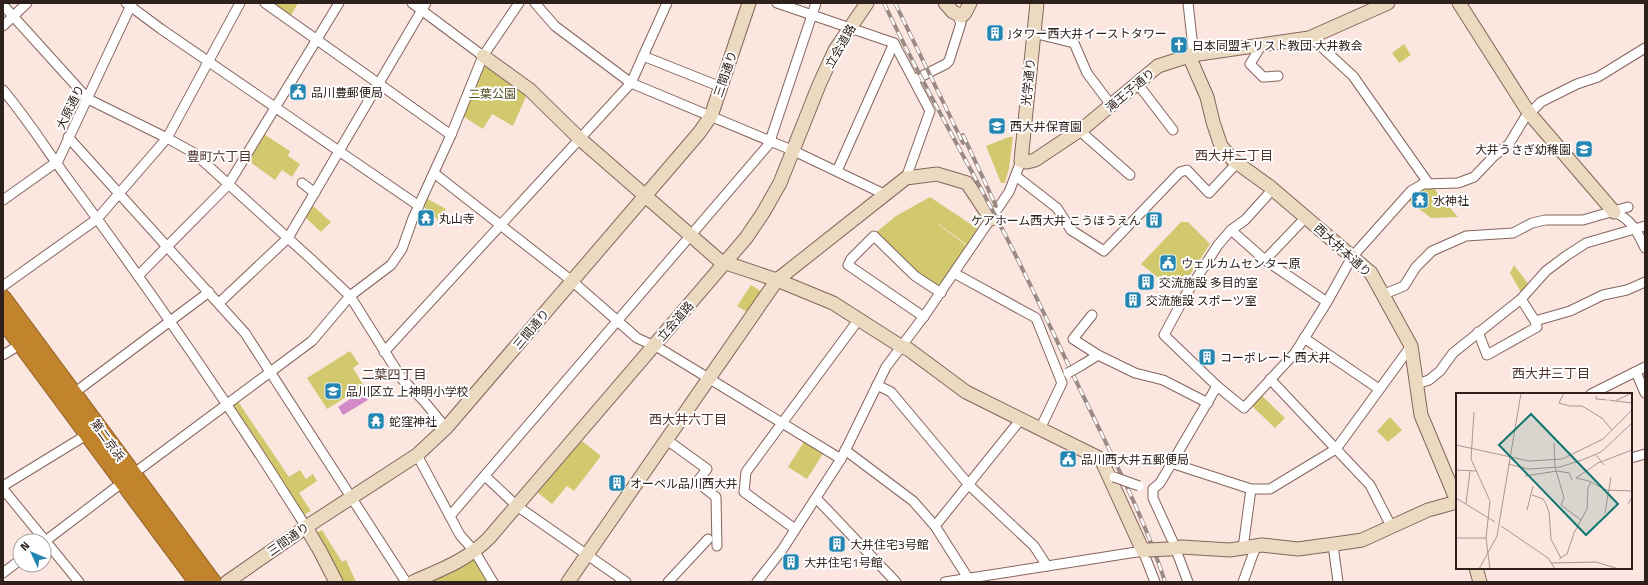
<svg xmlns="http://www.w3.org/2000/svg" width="1648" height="585" font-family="'Titillium Web','Noto Sans JP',sans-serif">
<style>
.green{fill:#d2c96f}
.water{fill:#d38ac9}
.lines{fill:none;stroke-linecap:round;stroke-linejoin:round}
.street-casing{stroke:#84655c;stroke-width:11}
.secondary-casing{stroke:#84655c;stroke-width:15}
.highway-casing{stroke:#8e6127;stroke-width:18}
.street{stroke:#fff;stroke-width:9}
.secondary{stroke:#ecdac0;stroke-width:13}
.highway{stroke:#c1832c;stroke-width:16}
.rail-casing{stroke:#9b8a84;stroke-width:4}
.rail{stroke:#fff;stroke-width:2.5;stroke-dasharray:8;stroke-linecap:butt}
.street-bridge-casing{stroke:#84655c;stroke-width:11;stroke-linecap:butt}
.secondary-bridge-casing{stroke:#84655c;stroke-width:15;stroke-linecap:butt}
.street-bridge{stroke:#fff;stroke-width:9}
.secondary-bridge{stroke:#ecdac0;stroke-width:13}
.labels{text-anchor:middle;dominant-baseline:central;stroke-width:4;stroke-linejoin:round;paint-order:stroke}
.poi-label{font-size:12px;fill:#2e211d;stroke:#fff;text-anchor:start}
.street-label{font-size:12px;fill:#2e211d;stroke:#fff}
.park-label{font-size:12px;fill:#504c23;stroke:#fff}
.neighbourhood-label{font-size:13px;fill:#4f342c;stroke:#fff}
.inset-road{fill:none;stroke:#aa9792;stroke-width:1}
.view{fill:#0f766e;fill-opacity:0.15;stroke:#0f766e;stroke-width:2}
.inset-edge{fill:none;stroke:#2e211d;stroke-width:2}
</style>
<rect width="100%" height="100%" fill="#fce6e0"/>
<g class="green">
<path d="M270 3H298L290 17Z"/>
<path d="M1404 44 1411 55 1399 63 1392 53Z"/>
<path d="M482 62 528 92 513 126 492 114 483 129 461 115Z"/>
<path d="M262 133 290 151 288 156 300 164 292 177 282 170 275 180 246 159Z"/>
<path d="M1009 137H1013L1009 168 1005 183H1001L986 146Z"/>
<path d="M1430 184 1458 217 1431 218 1405 198Z"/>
<path d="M930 197 978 229 967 245 940 225 942 223 939 225 967 246 937 288 911 270 874 234 896 216Z"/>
<path d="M426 198 446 209 438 220 423 206Z"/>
<path d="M311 204 331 222 321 232 304 216Z"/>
<path d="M1181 222H1188L1210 244 1182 287H1170L1141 264Z"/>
<path d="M1514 265 1530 286 1522 294 1510 273Z"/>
<path d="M751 285 764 293 750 314 737 306Z"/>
<path d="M350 351 359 364 353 368 364 386 327 409 307 378Z"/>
<path d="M1261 395 1285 418 1275 428 1251 405Z"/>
<path d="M237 400 289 477 300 470 306 479 313 474 317 481 299 493 311 511 305 514 316 533 322 530 342 562 346 560 356 582H341L232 404Z"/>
<path d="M1390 417 1402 430 1388 442 1377 431Z"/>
<path d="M805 440 824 452 807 479 788 467Z"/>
<path d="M582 441 601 456 574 491 567 486 552 504 537 492Z"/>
<path d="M474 559 489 582H428Z"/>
</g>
<path class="water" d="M362 391 368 400 343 415 338 407Z"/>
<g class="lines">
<defs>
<g id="street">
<path d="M126 3 161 29 419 206"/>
<path d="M265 3 451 135"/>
<path d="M412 3 483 56"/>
<path d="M535 3 555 26 631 83 794 151 884 194"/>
<path d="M777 3 894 43 930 111 906 178"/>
<path d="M1188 3 1193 48 1192 55"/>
<path d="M3 5 88 99 167 138 194 153 311 259 350 296 402 379 423 400 446 428"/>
<path d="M3 26 27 3"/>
<path d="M1033 33 1074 43 1087 73 1111 105"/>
<path d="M1313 37 1315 41 1353 76 1429 184"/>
<path d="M1261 46 1250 64 1263 77 1278 76"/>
<path d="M643 56 721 87"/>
<path d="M914 80 946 64 949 61 961 23 957 15"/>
<path d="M1137 83 1173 130"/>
<path d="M3 90C30 122 51 157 76 190 157 300 234 412 306 527"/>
<path d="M1080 131 1130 175"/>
<path d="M68 137 245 333 406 582"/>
<path d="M837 171 894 43"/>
<path d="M434 173 572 281 637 338 659 348 841 459"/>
<path d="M1016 176 1057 208 1071 230 1104 251 1180 172 1187 170 1209 193 1238 162"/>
<path d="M302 183 315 193"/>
<path d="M1273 189 1245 220 1231 230 1218 245 1185 296 1164 335 1217 386 1244 408 1295 353 1327 302 1352 257 1411 191 1423 184 1458 183 1474 177 1494 156 1509 144 1524 119 1541 102 1577 84 1598 77 1645 48"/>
<path d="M3 200 58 161 132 3"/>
<path d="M1614 212C1632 220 1637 231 1645 248"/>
<path d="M1231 230 1265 260 1327 302"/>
<path d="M1265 260 1306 217"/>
<path d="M954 273 1036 318 1062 383 1040 429"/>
<path d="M138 276 228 185 339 3"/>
<path d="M3 286 97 219 167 138 240 3"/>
<path d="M1382 295 1404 286 1416 267 1432 251 1466 236 1513 233 1532 223 1545 220H1583L1628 207"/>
<path d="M1521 299 1535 321 1570 311 1603 295 1627 290 1645 282"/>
<path d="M219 303 288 238 426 3"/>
<path d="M1092 315 1073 339 1098 355 1135 373 1163 380 1208 403"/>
<path d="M924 317 848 265 851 259 874 236 915 276 941 293"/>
<path d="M1478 332 1487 355 1537 327 1535 321"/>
<path d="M1304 338 1379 389"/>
<path d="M384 352 631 83 667 3"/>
<path d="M3 355 21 344"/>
<path d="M1082 365 1098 355"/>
<path d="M1636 372 1645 393"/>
<path d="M1270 379 1370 485 1391 526"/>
<path d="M1417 384 1429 380 1440 371 1453 353 1521 299 1546 271 1566 256 1586 243 1645 226"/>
<path d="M877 385 891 392 969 485 1034 546 1047 566"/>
<path d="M74 393 209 292"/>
<path d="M1591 394 1645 367"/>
<path d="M667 440 707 469 697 482 716 497 717 546"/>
<path d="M845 450 913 501 935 526 968 578"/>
<path d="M417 455 460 535 475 552 493 582"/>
<path d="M1631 458 1645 454"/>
<path d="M1171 463 1251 489H1270L1336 449 1411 346"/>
<path d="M133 474 312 341 350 296 391 265 402 249 413 218 451 135 483 56 519 3"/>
<path d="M485 476 517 506 626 582"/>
<path d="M3 486 88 434"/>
<path d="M3 489 79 582"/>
<path d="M816 498 896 582"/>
<path d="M450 516 769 144 816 3"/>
<path d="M935 526 1021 419"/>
<path d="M795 529 744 492 746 472 859 319"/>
<path d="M44 542 123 482"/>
<path d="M1333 545 1338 582"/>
<path d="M1243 548 1251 489"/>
<path d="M3 573 20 560"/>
<path d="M668 582 708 539"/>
<path d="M757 582 782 550 841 459 886 367 927 312 1009 192 1021 161"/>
<path d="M945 582 1143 551 1155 582"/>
<path d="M1188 582 1173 542 1153 498V489L1160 483 1217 386"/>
<path d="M1243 582 1256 546"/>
</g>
<g id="secondary">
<path d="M945 3 953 12 962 16 965 13 970 3"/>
<path d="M1037 3 1021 161 1027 162 1035 160 1086 126 1158 66 1192 55 1309 38 1388 3"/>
<path d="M1459 3 1529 113 1614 212"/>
<path d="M483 56 530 90 580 139 720 261 777 280 833 303 902 347 908 349 966 392 1101 459 1143 551 1148 550"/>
<path d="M1189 56 1207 97 1213 122 1221 146 1233 160 1269 186 1371 273 1411 346 1421 415 1457 501"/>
<path d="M306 527 317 546"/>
<path d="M319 549 336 582"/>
<path d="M1169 549 1182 547 1230 550 1262 545 1298 549 1349 542 1362 540 1428 510 1457 502"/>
<path d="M1476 568 1480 582"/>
<path d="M227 582 306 527 417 455 446 428 699 133 711 116 749 3"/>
<path d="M413 582C442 569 466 561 489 538L746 238 763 213 780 183 819 85 835 50 867 3"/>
<path d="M568 582 777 280 906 178 937 174 967 183 991 219"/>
</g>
<g id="highway">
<path d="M3 298 213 582"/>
<path d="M3 320 197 582"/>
</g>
</defs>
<use href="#street" class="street-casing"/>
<use href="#secondary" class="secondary-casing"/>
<use href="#highway" class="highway-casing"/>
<use href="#street" class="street"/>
<use href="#secondary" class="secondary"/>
<use href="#highway" class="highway"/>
<defs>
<g id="rail">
<path d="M884 3C919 78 960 148 998 221 1032 285 1061 351 1093 416 1119 470 1147 525 1165 582"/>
<path d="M895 3 963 143"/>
<path d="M963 135 996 206"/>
</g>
</defs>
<use href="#rail" class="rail-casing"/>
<use href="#rail" class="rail"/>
<defs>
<g id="street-bridge">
<path d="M1068 373 1082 365"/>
<path d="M1114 477 1139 486"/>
</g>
<path id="secondary-bridge" d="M1148 550 1169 549"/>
</defs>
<use href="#street-bridge" class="street-bridge-casing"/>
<use href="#secondary-bridge" class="secondary-bridge-casing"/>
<use href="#street-bridge" class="street-bridge"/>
<use href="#secondary-bridge" class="secondary-bridge"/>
</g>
<defs>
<symbol id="building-square" viewBox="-11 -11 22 22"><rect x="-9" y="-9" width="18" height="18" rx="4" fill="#2486b1" stroke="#fff"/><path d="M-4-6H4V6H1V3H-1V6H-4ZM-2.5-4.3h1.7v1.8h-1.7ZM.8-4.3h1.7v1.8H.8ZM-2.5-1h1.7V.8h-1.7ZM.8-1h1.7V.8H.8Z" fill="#fff"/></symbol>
<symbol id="church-square" viewBox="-11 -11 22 22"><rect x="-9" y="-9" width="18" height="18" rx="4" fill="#2486b1" stroke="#fff"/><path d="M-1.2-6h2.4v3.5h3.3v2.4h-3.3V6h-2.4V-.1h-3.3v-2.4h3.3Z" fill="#fff"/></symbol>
<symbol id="civic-square" viewBox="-11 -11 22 22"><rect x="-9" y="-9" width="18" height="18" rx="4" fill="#2486b1" stroke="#fff"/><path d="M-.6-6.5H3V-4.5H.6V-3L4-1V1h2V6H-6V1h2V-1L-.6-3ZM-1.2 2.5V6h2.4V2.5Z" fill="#fff"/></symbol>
<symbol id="school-square" viewBox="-11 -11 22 22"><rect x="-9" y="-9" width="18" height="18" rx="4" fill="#2486b1" stroke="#fff"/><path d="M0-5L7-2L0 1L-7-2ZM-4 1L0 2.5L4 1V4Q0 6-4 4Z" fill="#fff"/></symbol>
<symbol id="temple-square" viewBox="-11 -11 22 22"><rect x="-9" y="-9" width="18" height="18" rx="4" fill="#2486b1" stroke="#fff"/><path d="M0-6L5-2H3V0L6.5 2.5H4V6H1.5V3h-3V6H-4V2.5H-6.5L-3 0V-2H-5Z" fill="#fff"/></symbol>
</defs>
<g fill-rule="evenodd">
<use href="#building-square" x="985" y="23" width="20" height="20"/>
<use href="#church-square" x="1169" y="35" width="20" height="20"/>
<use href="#civic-square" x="288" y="82" width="20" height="20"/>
<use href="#school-square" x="987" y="116" width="20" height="20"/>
<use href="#school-square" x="1574" y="139" width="20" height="20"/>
<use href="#temple-square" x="1410" y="190" width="20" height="20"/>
<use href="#temple-square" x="416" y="208" width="20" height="20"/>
<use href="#building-square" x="1144" y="210" width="20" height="20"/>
<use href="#civic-square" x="1158" y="253" width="20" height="20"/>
<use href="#building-square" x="1136" y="272" width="20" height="20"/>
<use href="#building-square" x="1123" y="290" width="20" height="20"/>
<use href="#building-square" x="1197" y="347" width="20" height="20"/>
<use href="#school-square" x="323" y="381" width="20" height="20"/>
<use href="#temple-square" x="366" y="411" width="20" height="20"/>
<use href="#civic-square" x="1058" y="449" width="20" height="20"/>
<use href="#building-square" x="607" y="473" width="20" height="20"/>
<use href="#building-square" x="827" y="534" width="20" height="20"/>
<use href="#building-square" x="781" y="552" width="20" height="20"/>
</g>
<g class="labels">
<g class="poi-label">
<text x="1008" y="33">Jタワー西大井イーストタワー</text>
<text x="1192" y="45">日本同盟キリスト教団 大井教会</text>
<text x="311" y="92">品川豊郵便局</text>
<text x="1010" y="126">西大井保育園</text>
<text x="1571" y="149" text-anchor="end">大井うさぎ幼稚園</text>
<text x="1433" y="200">水神社</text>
<text x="439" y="218">丸山寺</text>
<text x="1141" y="220" text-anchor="end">ケアホーム西大井 こうほうえん</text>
<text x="1181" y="263">ウェルカムセンター原</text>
<text x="1159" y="282">交流施設 多目的室</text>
<text x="1146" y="300">交流施設 スポーツ室</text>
<text x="1220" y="357">コーポレート 西大井</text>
<text x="346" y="391">品川区立 上神明小学校</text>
<text x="389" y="421">蛇窪神社</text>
<text x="1081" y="459">品川西大井五郵便局</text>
<text x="630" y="483">オーベル品川西大井</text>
<text x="850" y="544">大井住宅3号館</text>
<text x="804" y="562">大井住宅1号館</text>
</g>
<g class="street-label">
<text transform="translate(840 46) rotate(-60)">立会道路</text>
<text transform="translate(725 74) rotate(-71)">三間通り</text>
<text transform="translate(1028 82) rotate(-84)">光学通り</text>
<text transform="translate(1130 90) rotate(-40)">滝王子通り</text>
<text transform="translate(70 107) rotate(-64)">大原通り</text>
<text transform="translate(1343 250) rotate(42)">西大井本通り</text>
<text transform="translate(675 321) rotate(-49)">立会道路</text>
<text transform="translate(531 329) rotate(-50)">三間通り</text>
<text transform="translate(108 440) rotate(54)">第二京浜</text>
<text transform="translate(288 539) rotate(-35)">三間通り</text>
</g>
<g class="park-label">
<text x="492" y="93">二葉公園</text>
</g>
<g class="neighbourhood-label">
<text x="1234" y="155">西大井二丁目</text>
<text x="219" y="156">豊町六丁目</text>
<text x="1551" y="373">西大井三丁目</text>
<text x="394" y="374">二葉四丁目</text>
<text x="688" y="419">西大井六丁目</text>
</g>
</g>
<g transform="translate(1456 393)">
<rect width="176" height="176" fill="#fce6e0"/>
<path class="inset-road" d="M108 0 103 10 114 13H126L146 25 156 37M140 3V6L151 7M153 7 159 8 176 0M160 8 176 10M18 19 15 66 34 108 30 145 34 176M98 50 99 74 108 105 105 112 125 127M0 52 73 68 106 66 147 46 176 17M140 62 148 72M52 71 72 76 104 74 126 67 145 59 176 30M0 77 21 78M69 83 101 78 113 80 116 87M120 85 142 70 176 57M120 85 133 88 150 97 176 98M76 102 87 106 90 111 93 119 95 146 105 165M0 105 39 129M10 111 14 78M172 111 176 104V85M71 117 77 93M149 120 155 84M45 133 92 165 99 176M0 145H30M103 166 111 161 118 140 131 116 132 95 135 89M95 170 140 169 163 176M23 176 41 143 65 0"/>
<path class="view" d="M75 21 162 111 130 142 43 52Z"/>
<rect width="176" height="176" class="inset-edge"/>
</g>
<rect width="1648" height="585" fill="none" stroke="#2e211d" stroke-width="8"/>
<g transform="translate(32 553) rotate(314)"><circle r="19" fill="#ffffff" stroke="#aba6a5"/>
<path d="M0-3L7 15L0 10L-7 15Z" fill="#2486b1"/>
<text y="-6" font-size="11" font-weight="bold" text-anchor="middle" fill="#2e211d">N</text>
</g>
</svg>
